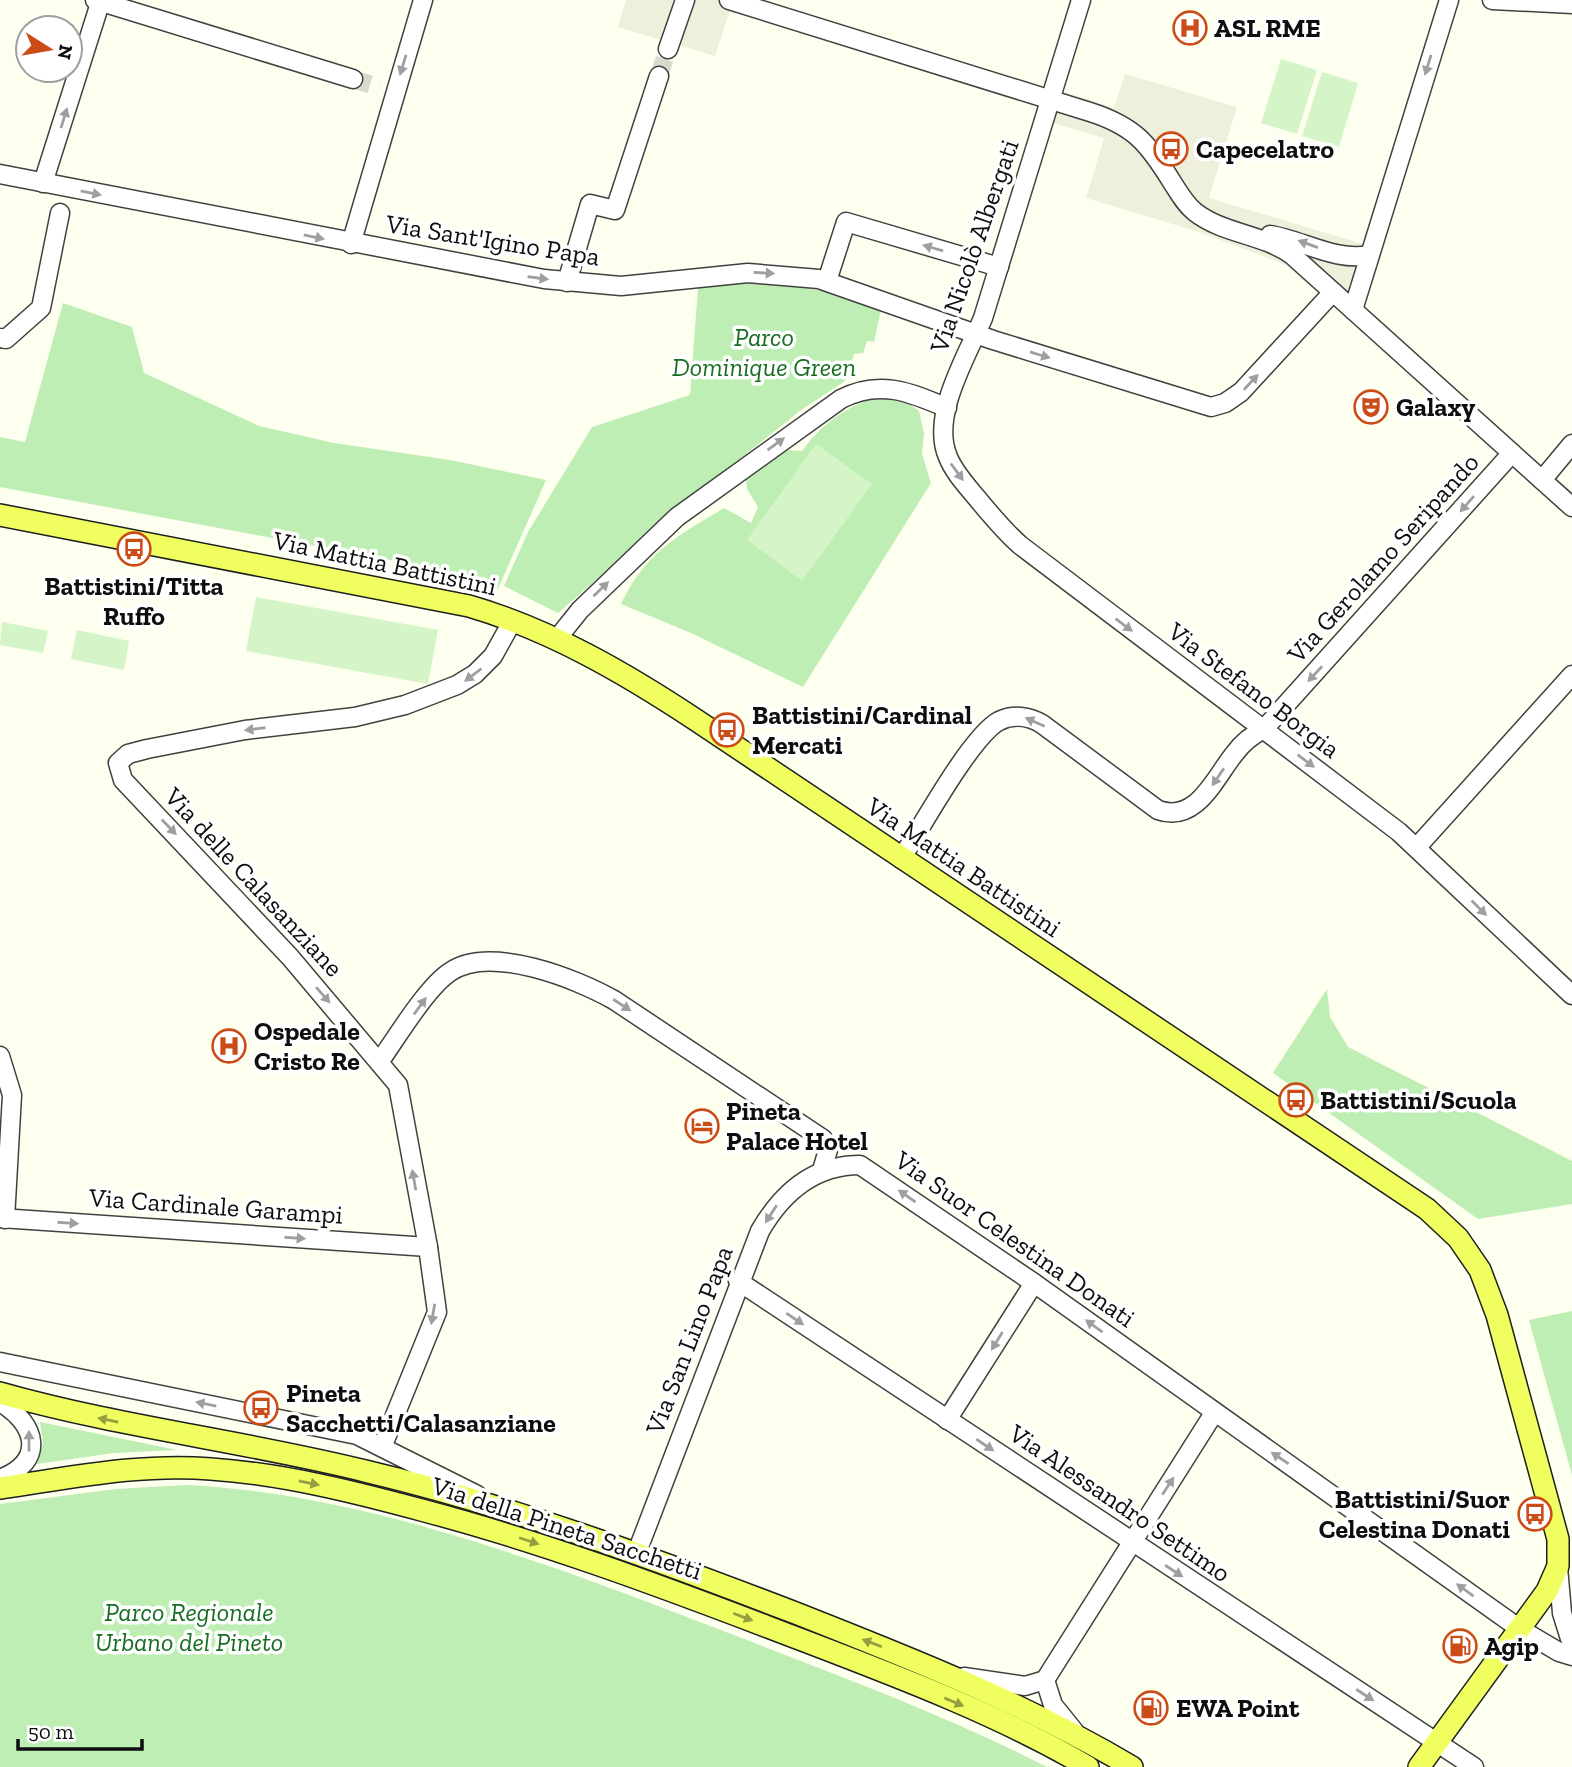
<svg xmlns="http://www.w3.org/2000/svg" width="1572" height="1767" font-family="'Zilla Slab',serif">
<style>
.green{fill:#beeeb4}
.pitch{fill:#d5f4c7}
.plaza{fill:#eff0dc}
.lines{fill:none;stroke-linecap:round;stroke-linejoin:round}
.minor-tunnel{stroke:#d9dbcd;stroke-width:18;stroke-dasharray:18 9;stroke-linecap:butt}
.minor-casing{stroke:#414141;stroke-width:21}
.major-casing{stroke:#1f1f1f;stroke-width:24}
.minor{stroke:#fff;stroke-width:18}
.major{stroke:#f0ff5f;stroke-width:21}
.oneway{fill:#9f9f9f}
.oneway2{fill:#969f3f}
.labels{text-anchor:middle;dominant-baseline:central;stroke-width:7;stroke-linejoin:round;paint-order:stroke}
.poi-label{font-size:26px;font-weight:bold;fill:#0e0e0e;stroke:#fff;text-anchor:start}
.street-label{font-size:26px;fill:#0e0e0e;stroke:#fff}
.park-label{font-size:26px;font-style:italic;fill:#176d22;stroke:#fff}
</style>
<rect width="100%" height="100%" fill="#fdffef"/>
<g class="green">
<path d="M757 281 831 292 881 310 874 342 867 341 863 353 854 354 845 381 801 410 687 501 558 613 504 586 528 532 592 427 690 395 698 288Z"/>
<path d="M63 303 132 327 144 373 259 426 334 443 450 460 546 480 498 589 470 576 411 564 0 487V437L25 442Z"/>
<path d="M880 396 911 405 919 411 924 433 922 454 931 483 803 687 691 633 621 604C645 553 677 536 724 508L751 523 758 507 747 489 746 479 786 450 802 451C823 423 846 406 880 396Z"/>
<path d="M1327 989 1330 1017 1348 1047 1572 1161V1204L1478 1219 1273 1073Z"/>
<path d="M1572 1311V1475L1529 1320Z"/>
<path d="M40 1422 177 1450 114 1453 37 1464 43 1443Z"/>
<path d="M187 1485C368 1494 558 1567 726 1632 834 1674 944 1714 1047 1767H0V1504L116 1489Z"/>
</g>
<g class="pitch">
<path d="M1281 59 1317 70 1297 134 1261 123Z"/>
<path d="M1322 72 1358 83 1339 147 1302 136Z"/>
<path d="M816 444 872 484 802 581 747 540Z"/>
<path d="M256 597 438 630 428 684 246 651Z"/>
<path d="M2 622 48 631 43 653 0 645Z"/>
<path d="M77 630 129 641 124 670 71 659Z"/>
</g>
<g class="plaza">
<path d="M626 0H729L733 1 715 56 618 27Z"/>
<path d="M1125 74 1237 107 1209 198 1377 248 1356 324 1284 264 1199 232 1086 198 1104 138 1043 120 1053 88 1114 108Z"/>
</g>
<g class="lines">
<g class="minor-tunnel">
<path d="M659 76 668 49"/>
<path d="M353 79 379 87"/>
</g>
<defs>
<g id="minor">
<path d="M95 0 353 79"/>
<path d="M729 0 1090 112C1134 126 1148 143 1172 182 1179 193 1185 204 1195 212 1223 234 1263 234 1292 255L1572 507"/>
<path d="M1081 0 983 318C967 356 930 416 948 457 954 472 966 485 976 497 990 514 1004 531 1020 545L1399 832 1572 995"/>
<path d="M1492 0 1572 4"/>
<path d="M668 49 685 0"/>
<path d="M0 174 544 279 621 286 748 273 819 279 993 340 1211 407 1225 403 1241 392 1333 292"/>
<path d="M43 183 101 0"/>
<path d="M1270 235C1302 240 1337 262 1369 255"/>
<path d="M351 244 423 0"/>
<path d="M827 281 846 222 999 267"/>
<path d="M567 282 590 204 615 210 659 76"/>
<path d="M1353 310 1449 0"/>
<path d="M0 338 6 339 41 308 60 213"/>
<path d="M1542 480 1572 444"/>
<path d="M556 640 580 610 677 517 841 399C879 379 910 392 947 408"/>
<path d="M1417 847 1572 675"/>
<path d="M901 859C921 828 971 736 999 721 1013 714 1029 716 1042 724L1158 810C1197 824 1215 777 1235 753 1243 742 1252 735 1264 729L1512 453"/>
<path d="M0 1056 12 1095 5 1219"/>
<path d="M380 1061C397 1037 427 987 450 972 490 944 577 979 614 1000L823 1139 828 1150 822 1170"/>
<path d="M0 1218 428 1247"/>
<path d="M738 1281 1474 1767"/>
<path d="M0 1362 357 1435 477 1495"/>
<path d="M0 1402C37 1424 46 1461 0 1479"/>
<path d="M947 1420 1034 1283"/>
<path d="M383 1445 437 1312 428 1247 398 1085 290 957 123 780 118 763 128 754 147 749 245 730 355 717 405 705 457 685 475 674 493 656 513 620"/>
<path d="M637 1552 760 1231C782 1193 813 1165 860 1165L1034 1283 1520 1629 1559 1652 1572 1656"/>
<path d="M1558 1567 1562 1613 1572 1645"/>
<path d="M964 1677 1025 1686 1045 1680 1214 1413"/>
<path d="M1045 1680 1053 1705 1074 1731"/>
</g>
<g id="major">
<path d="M0 515 469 606C551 630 625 673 696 720L1427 1209 1458 1238 1480 1270 1497 1315 1558 1539V1566L1547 1591 1419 1767"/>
<path d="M0 1393C120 1427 244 1441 365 1471 512 1506 652 1558 793 1612 910 1658 1024 1703 1132 1767"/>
<path d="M0 1488C70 1478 140 1463 211 1469 283 1474 355 1492 425 1511 542 1542 655 1584 768 1627 872 1667 992 1710 1088 1767"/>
</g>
</defs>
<use href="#minor" class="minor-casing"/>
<use href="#major" class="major-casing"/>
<use href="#minor" class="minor"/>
<use href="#major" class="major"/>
</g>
<defs><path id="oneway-solid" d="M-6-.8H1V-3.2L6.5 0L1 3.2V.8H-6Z" transform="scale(1.75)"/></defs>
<g class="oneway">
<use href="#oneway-solid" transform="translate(403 65) rotate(107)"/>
<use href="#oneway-solid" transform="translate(1428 65) rotate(107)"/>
<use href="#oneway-solid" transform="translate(64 118) rotate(-73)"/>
<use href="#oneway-solid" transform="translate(91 193) rotate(12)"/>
<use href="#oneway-solid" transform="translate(314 237) rotate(11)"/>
<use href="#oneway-solid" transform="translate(1308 244) rotate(-160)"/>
<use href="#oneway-solid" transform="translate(933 248) rotate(-164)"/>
<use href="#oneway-solid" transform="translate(764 273) rotate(3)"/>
<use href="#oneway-solid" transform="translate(538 278) rotate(8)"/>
<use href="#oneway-solid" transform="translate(1040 355) rotate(17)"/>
<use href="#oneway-solid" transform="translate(1251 382) rotate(-47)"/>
<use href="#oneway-solid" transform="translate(776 444) rotate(-36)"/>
<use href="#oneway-solid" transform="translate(957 472) rotate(54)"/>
<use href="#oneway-solid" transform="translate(1467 504) rotate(131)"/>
<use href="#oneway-solid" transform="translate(601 589) rotate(-44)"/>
<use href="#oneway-solid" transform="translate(1124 625) rotate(37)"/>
<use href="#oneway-solid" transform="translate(1315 674) rotate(133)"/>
<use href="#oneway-solid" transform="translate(473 675) rotate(143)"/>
<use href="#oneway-solid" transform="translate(1035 722) rotate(-156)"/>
<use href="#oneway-solid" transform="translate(255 729) rotate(173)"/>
<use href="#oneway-solid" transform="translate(1306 761) rotate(37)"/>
<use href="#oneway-solid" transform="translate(1218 777) rotate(124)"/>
<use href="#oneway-solid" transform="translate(169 827) rotate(46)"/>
<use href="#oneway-solid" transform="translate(1479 908) rotate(45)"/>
<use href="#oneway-solid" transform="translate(323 995) rotate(49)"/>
<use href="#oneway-solid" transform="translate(622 1005) rotate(33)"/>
<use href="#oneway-solid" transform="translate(420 1006) rotate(-54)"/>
<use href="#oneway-solid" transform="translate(414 1180) rotate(-100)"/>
<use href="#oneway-solid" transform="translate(907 1196) rotate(-145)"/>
<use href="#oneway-solid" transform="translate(771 1214) rotate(123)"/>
<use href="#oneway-solid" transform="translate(68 1223) rotate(4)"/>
<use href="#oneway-solid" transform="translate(295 1238) rotate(4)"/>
<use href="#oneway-solid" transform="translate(433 1314) rotate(100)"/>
<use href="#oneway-solid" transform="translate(795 1319) rotate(34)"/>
<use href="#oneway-solid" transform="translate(1094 1326) rotate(-144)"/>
<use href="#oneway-solid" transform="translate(997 1341) rotate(122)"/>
<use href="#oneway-solid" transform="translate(206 1404) rotate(-169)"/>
<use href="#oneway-solid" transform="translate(29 1441) rotate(-90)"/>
<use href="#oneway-solid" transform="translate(985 1445) rotate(34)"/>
<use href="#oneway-solid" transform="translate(1280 1458) rotate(-146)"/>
<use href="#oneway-solid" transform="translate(1168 1486) rotate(-57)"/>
<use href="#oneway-solid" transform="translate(1174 1571) rotate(33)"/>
<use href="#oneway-solid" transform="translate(1465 1590) rotate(-144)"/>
<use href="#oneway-solid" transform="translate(1365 1695) rotate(33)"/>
</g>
<g class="oneway2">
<use href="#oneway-solid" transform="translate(108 1420) rotate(-168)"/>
<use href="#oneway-solid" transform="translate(309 1483) rotate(11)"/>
<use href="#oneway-solid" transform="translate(529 1541) rotate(18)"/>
<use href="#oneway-solid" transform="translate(743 1617) rotate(21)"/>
<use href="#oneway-solid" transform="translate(872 1643) rotate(-159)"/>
<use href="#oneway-solid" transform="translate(954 1702) rotate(23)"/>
</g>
<defs>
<symbol id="hospital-ring" viewBox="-11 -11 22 22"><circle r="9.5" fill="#fff" stroke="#cc4c17" stroke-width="1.5"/><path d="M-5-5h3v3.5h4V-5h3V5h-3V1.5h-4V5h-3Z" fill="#cc4c17"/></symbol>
<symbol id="bus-ring" viewBox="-11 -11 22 22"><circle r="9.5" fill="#fff" stroke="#cc4c17" stroke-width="1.5"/><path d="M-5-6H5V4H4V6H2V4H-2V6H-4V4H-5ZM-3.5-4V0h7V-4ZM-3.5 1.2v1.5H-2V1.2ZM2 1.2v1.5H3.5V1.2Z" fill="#cc4c17"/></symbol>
<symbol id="theatre-ring" viewBox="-11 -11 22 22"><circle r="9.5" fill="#fff" stroke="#cc4c17" stroke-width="1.5"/><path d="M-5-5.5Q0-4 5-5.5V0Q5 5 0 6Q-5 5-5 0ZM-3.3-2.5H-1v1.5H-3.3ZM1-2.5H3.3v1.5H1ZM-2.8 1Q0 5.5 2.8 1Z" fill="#cc4c17"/></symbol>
<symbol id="hotel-ring" viewBox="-11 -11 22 22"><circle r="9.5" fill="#fff" stroke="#cc4c17" stroke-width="1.5"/><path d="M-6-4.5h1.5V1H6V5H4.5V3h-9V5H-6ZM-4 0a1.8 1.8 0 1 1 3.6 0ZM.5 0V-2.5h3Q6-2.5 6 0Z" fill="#cc4c17"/></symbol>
<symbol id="fuel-ring" viewBox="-11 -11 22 22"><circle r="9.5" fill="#fff" stroke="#cc4c17" stroke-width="1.5"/><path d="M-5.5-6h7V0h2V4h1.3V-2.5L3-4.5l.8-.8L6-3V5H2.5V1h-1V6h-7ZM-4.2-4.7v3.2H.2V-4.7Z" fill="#cc4c17"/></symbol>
</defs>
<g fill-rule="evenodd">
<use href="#hospital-ring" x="1171" y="9" width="38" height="38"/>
<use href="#bus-ring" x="1152" y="130" width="38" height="38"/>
<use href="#theatre-ring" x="1352" y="388" width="38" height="38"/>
<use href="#bus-ring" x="115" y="530" width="38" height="38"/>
<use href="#bus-ring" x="708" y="711" width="38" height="38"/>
<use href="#hospital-ring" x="210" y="1027" width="38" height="38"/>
<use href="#bus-ring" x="1277" y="1081" width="38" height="38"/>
<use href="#hotel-ring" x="683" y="1107" width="38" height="38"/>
<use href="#bus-ring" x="242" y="1389" width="38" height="38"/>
<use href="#bus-ring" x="1516" y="1495" width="38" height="38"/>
<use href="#fuel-ring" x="1441" y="1627" width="38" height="38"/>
<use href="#fuel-ring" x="1132" y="1689" width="38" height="38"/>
</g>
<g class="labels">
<g class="poi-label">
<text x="1214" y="28">ASL RME</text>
<text x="1196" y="149">Capecelatro</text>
<text x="1396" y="407">Galaxy</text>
<text x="134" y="586" text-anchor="middle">Battistini/Titta<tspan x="134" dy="30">Ruffo</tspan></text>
<text x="752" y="715">Battistini/Cardinal<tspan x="752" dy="30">Mercati</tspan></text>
<text x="254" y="1031">Ospedale<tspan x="254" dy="30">Cristo Re</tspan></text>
<text x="1320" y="1100">Battistini/Scuola</text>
<text x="726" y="1111">Pineta<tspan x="726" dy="30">Palace Hotel</tspan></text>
<text x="286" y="1393">Pineta<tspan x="286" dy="30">Sacchetti/Calasanziane</tspan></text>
<text x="1510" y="1499" text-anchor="end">Battistini/Suor<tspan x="1510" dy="30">Celestina Donati</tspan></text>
<text x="1484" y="1646">Agip</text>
<text x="1176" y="1708">EWA Point</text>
</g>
<g class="street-label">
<text transform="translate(493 240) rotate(9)">Via Sant'Igino Papa</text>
<text transform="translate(974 246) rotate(-71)">Via Nicolò Albergati</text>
<text transform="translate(1383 558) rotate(-48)">Via Gerolamo Seripando</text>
<text transform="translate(385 563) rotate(12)">Via Mattia Battistini</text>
<text transform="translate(1254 690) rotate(37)">Via Stefano Borgia</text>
<text transform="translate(964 867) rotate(34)">Via Mattia Battistini</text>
<text transform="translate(254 882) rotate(47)">Via delle Calasanziane</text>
<text transform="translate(216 1206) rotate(4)">Via Cardinale Garampi</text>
<text transform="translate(1015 1239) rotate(35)">Via Suor Celestina Donati</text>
<text transform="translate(689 1340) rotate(-69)">Via San Lino Papa</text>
<text transform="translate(1120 1503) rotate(34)">Via Alessandro Settimo</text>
<text transform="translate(567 1528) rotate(18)">Via della Pineta Sacchetti</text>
</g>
<g class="park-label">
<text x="764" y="337">Parco<tspan x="764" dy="30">Dominique Green</tspan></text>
<text x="189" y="1612">Parco Regionale<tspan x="189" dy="30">Urbano del Pineto</tspan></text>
</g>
</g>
<g transform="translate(49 49) rotate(101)"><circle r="33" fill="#ffffff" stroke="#9f9f9f" stroke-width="2"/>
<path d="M0-5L12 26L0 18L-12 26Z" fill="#cc4c17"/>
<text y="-10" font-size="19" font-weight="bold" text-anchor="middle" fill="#0e0e0e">N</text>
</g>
<path d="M18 1739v10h124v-10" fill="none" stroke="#0e0e0e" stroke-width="3.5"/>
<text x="28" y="1739" font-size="21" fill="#0e0e0e" stroke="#ffffff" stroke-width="5" paint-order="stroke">50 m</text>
</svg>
